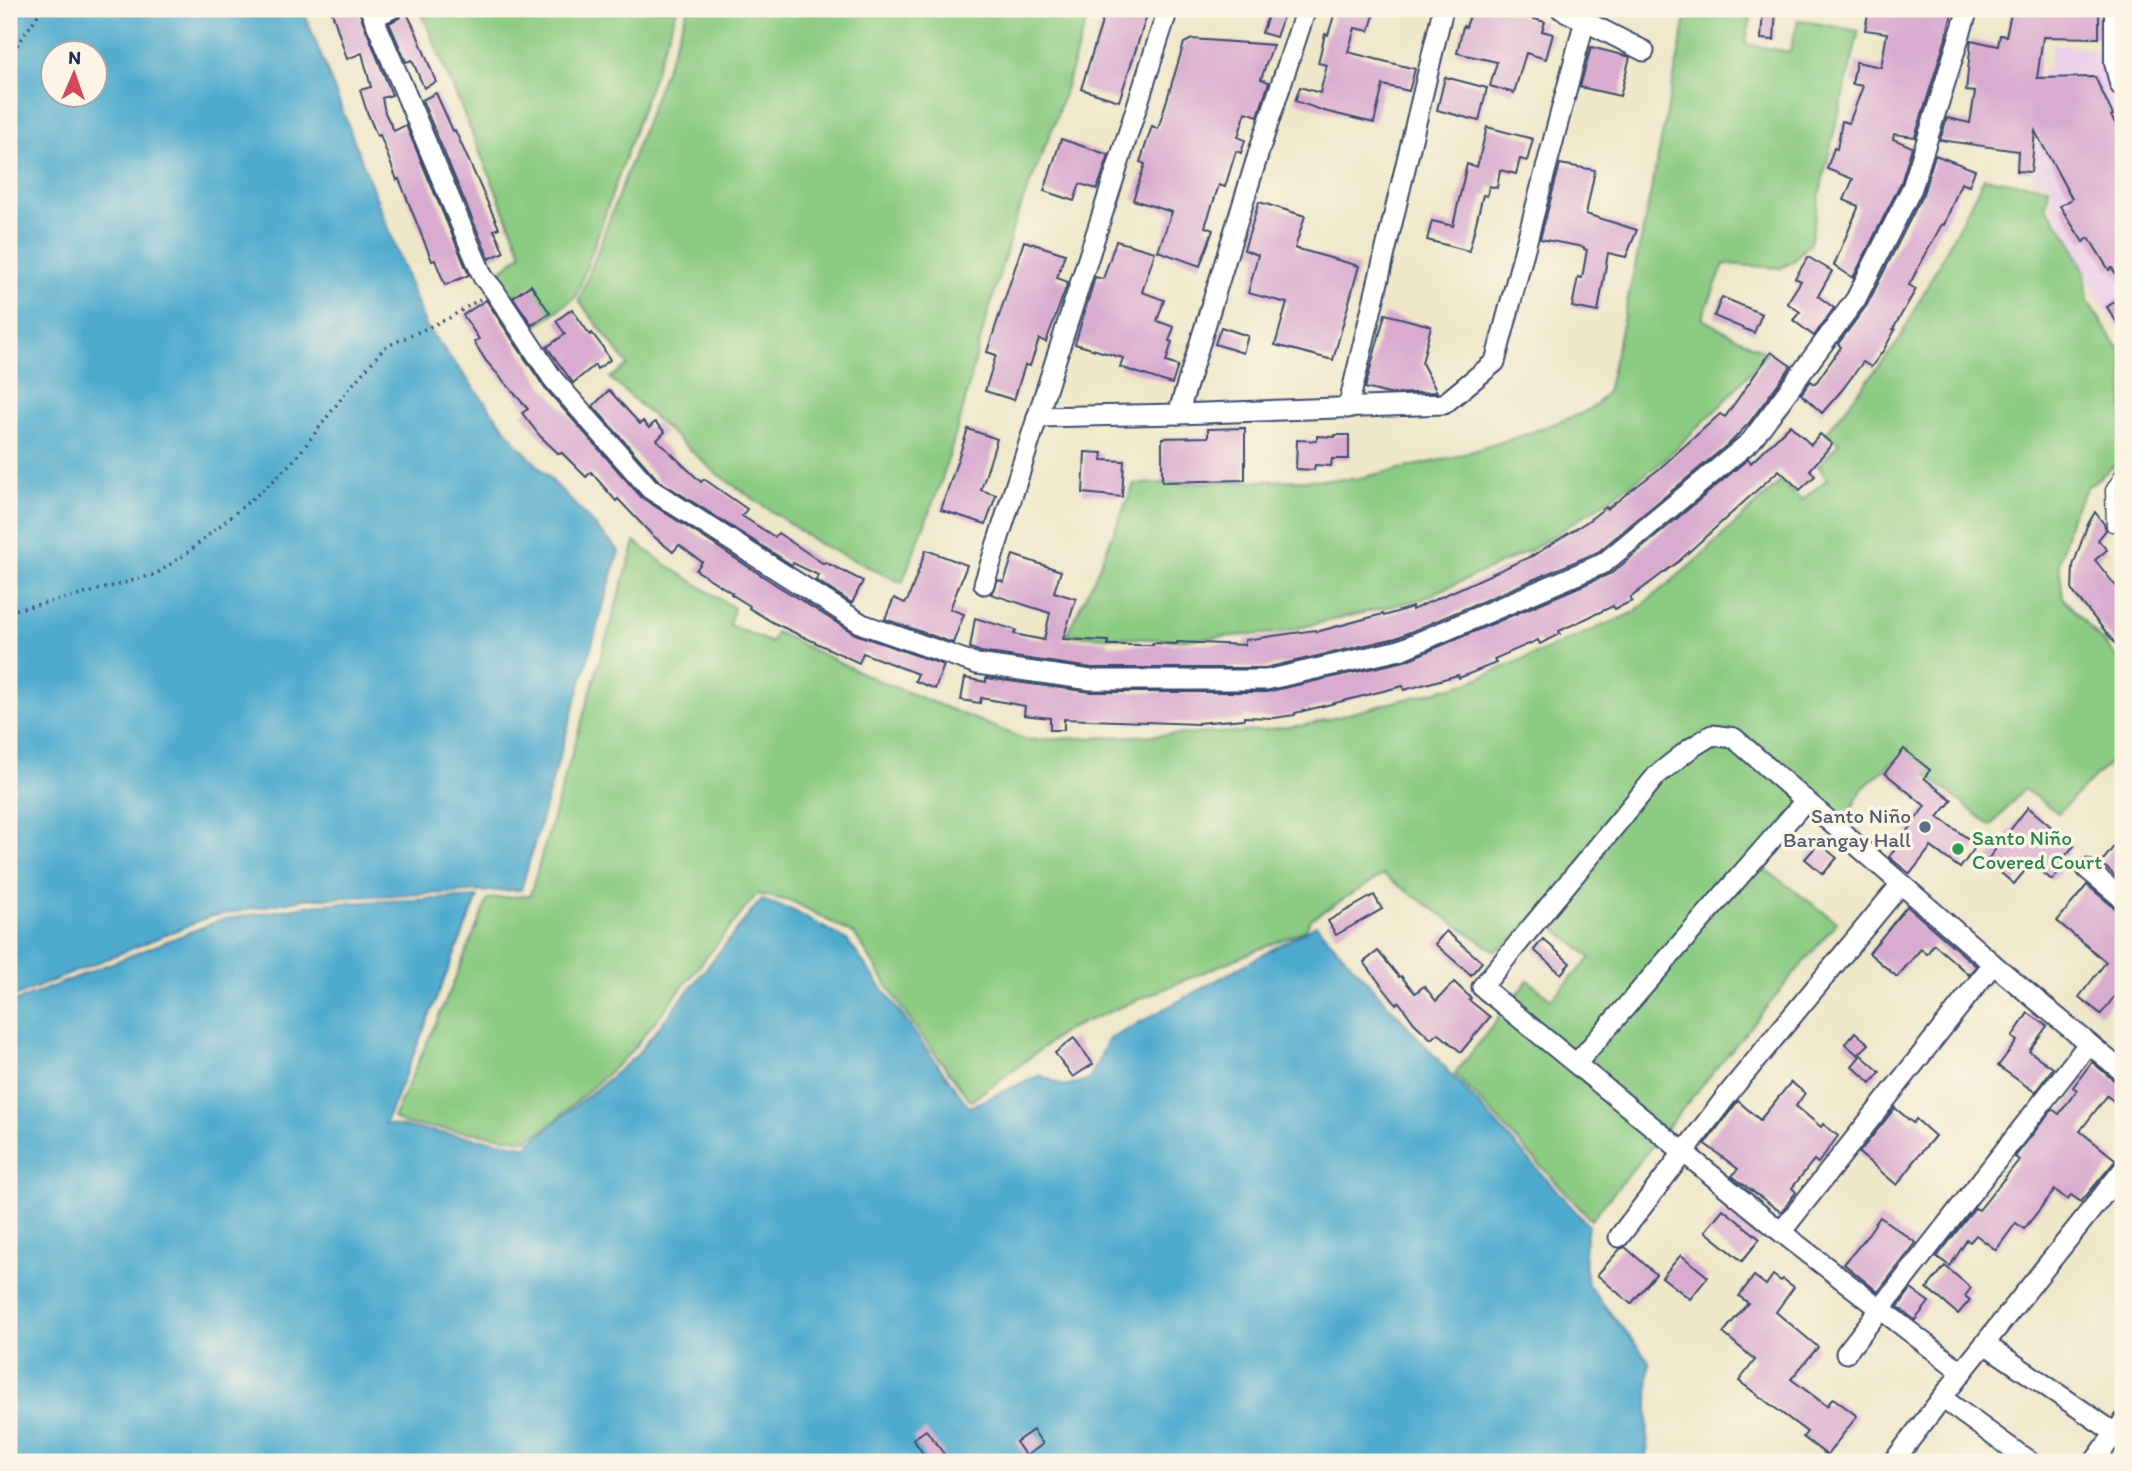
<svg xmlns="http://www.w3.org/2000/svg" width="2132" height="1471" font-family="Itim,sans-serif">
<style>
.built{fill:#ecd1ea}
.green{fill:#8bcb82;stroke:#537d70;stroke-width:2}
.water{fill:#4fabce;stroke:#356d96;stroke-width:2;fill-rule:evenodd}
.building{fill:#d9accf}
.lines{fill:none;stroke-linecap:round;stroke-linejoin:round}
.lane-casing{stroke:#3b4b6e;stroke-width:13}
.street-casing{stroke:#3b4b6e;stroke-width:23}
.secondary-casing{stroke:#3b4b6e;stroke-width:30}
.path{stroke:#3b4b6e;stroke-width:3.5;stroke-dasharray:2 5;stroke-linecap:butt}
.lane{stroke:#fff;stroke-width:10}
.street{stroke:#fff;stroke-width:19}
.secondary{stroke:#fff;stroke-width:26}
.service-dot{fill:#5c6f8a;stroke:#fcf5e5;stroke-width:2.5}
.leisure-dot{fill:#2e9e5b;stroke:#fcf5e5;stroke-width:2.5}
.labels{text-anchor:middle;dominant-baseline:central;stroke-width:7;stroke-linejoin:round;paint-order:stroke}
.service-label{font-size:21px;fill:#4e5e75;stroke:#fcf5e5;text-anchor:end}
.leisure-label{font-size:21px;fill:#27864d;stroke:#fcf5e5;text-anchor:start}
</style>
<rect width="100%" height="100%" fill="#fcf5e5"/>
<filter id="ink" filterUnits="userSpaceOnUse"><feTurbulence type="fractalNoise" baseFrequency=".0143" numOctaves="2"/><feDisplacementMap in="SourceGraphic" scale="14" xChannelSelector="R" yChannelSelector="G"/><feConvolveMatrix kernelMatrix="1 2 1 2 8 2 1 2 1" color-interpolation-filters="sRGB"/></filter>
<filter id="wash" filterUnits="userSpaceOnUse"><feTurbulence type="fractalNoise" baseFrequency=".00686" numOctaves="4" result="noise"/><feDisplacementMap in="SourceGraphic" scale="28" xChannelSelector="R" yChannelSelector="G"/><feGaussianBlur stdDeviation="1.57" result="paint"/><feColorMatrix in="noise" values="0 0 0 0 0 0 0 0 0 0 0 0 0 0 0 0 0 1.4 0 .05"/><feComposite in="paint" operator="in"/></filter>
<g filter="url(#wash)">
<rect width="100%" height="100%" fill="#eee7c9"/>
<path class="built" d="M2053 43 2115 54 2120 106 2123 111V336L2097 296 2051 204V184L2032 181 2043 106 2042 71 2048 70Z"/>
<g class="green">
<path d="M420 9H677L576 297 528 332 493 278 522 253Z"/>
<path d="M688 9H1090L1055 122 1016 218 979 344 963 409 942 479 902 583 819 544 717 474 610 378 628 365 579 301Z"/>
<path d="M1688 9H1753L1745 44 1790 52 1798 20 1859 31 1825 169 1810 243 1794 261 1781 268 1724 264 1702 319 1767 353 1724 402 1661 463 1605 502 1533 549 1422 599 1277 633 1175 640 1066 635 1094 579 1134 484 1355 479 1454 457 1521 436 1580 414 1596 405 1607 392 1642 235Z"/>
<path d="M1984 178 2049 187 2046 207 2070 240 2085 273 2088 301 2123 356V459L2087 487 2071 516 2059 562 2063 598 2123 664V750L2058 813 2024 789 1991 826 1901 755 1863 788 1838 833 1807 815 1762 867 1837 922 1591 1220 1455 1074 1528 980 1551 999 1591 958 1542 917 1495 951 1383 875 1311 919 1305 930 1068 1029 971 1101 906 1015 855 935 794 902 757 894 629 1054 549 1126 527 1140 405 1124 393 1118 451 989 488 899 530 895 635 542 665 564 734 608 729 625 772 643 776 632 872 678 1027 740 1243 732 1306 725 1467 683 1633 613 1693 563 1780 482 1802 500 1827 479 1818 466 1839 443 1826 433 1898 342Z"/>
</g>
<g class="water">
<path d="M9 9H303L426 326 520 447 619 551 521 890 304 899 209 917 9 999ZM52 52H94V94H52Z"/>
<path d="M478 897 385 1124 526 1146 635 1057 761 900 792 910 847 940 969 1107 1040 1075 1064 1086 1089 1080 1108 1040 1316 925 1588 1225 1584 1253 1588 1285 1649 1361 1647 1462H9V1004L220 920 318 904Z"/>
</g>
<g id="blocks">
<g class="building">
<path d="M331 9H358L392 95 382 98 385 113 394 131 406 125 469 275 445 285 435 260 432 261 399 179 397 180 380 135 377 136 367 112 360 90 371 87 362 53 347 59Z"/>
<path d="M403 9H405L416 32 436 82 424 88 412 60 406 62 389 23 401 17Z"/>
<path d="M1106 9H1149L1119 101 1081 89Z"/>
<path d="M1336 9H1376L1369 31 1355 28 1348 52 1415 69 1409 91 1383 85 1374 123 1324 111 1295 101 1300 87 1320 93 1327 65 1318 63 1325 34 1328 35Z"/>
<path d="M1472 9H1505V11L1545 22 1542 31 1553 34 1546 59 1526 53 1514 93 1490 86 1497 62 1457 53 1463 26 1466 27Z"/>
<path d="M1763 9H1776L1774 40 1761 39Z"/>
<path d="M1869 9H1953L1947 35 1915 137 1894 134 1893 139 1912 147 1901 183 1853 278 1834 265 1858 208V206L1844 200 1853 179 1827 169 1834 148 1837 149 1842 121 1849 123 1863 86 1852 84 1856 62 1881 67 1887 33 1865 30Z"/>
<path d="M2012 9H2099V38L2043 37 2037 78 2095 77 2113 115 2111 116 2123 137V286L2112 268 2109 270 2089 238 2083 242 2060 206 2072 199 2035 131 2031 172 2017 171 2018 151 1940 140 1947 118 1970 123 1975 92 1966 91 1971 40 1998 46 2000 35 2006 36Z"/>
<path d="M1269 13 1283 17 1276 37 1262 33Z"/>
<path d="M1192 39 1273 45 1261 79 1269 82 1258 116 1246 112 1238 137 1245 140 1241 153 1236 151 1225 187 1219 185 1205 227 1213 230 1200 266 1158 251 1172 212 1133 200 1145 164 1140 162 1152 126 1158 129 1184 43Z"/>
<path d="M1591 47 1630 57 1620 96 1580 87Z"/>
<path d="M1445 77 1487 88 1479 121 1437 110Z"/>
<path d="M436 93 453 131 455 130 499 228 494 230 504 252 489 259 422 100Z"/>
<path d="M1487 127 1533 139 1527 161 1520 159 1516 174 1500 170 1497 188 1489 186 1487 196 1483 195 1469 251 1427 240 1432 221 1453 226 1467 164 1477 167Z"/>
<path d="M1061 139 1109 155 1097 189 1080 184 1074 201 1044 191Z"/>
<path d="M1935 155 1975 170 1969 186 1961 183 1944 225 1942 224 1909 285 1916 289 1893 329 1895 330 1883 351 1871 367 1863 362 1842 390 1822 413 1801 394 1811 381 1815 384 1841 347 1838 344 1867 305 1923 194Z"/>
<path d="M1560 164 1595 170 1586 214 1637 230 1626 257 1608 253 1598 312 1572 307 1578 277 1582 278 1587 250 1584 249V247L1540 239Z"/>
<path d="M1259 202 1305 216 1295 248 1359 266 1333 360 1275 345 1287 303 1248 293 1258 255 1244 250Z"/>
<path d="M1024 241 1065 254 1057 278 1068 282 1046 342 1039 339 1030 366 1025 365 1014 400 985 391 996 355 987 352Z"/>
<path d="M1116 241 1155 252 1142 292 1164 300 1157 321 1174 327 1169 341 1172 342 1166 362 1178 366 1172 384 1120 367 1123 358 1075 344 1095 277 1103 279Z"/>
<path d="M1808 257 1832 271 1818 296 1834 308 1814 336 1793 320 1800 312 1787 303 1801 281 1795 278Z"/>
<path d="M531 285 550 313 532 325 513 297Z"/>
<path d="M2123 296V332L2107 307Z"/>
<path d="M1722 297 1762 314 1754 333 1714 316Z"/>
<path d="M486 300 544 387 641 497 778 586 855 634 944 665 935 689 915 681 918 674 863 653 859 663 774 623 749 608 750 606 731 594 732 593 696 570 702 562 679 545 673 552 652 535 618 499 616 501 591 472 586 477 562 453 559 454 540 436 522 413 528 409 486 361 474 342 479 339 463 315Z"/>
<path d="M572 309 590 335 592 333 602 346 610 360 597 369 595 365 573 383 547 347 565 334 556 321Z"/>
<path d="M1385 314 1431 326 1422 363 1437 392 1389 394 1365 388Z"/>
<path d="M1221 327 1248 336 1243 353 1215 344Z"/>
<path d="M1771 352 1791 366 1749 423 1732 441 1598 552 1396 638 1265 668H1092L981 652 970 648 975 618 1016 630 1014 634 1044 640 1050 613 991 594 998 580 1004 582 1013 555 1061 571 1054 592 1076 599 1063 639 1108 641V645H1153V643L1177 644V642L1245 645V640L1315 630 1316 632 1383 614 1384 616 1412 607V610L1534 555 1588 521 1606 507 1607 509 1659 469 1720 414 1725 417Z"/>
<path d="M609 390 640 424 643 421 649 428 655 422 665 432 657 440 701 482 704 479 747 509 742 516 775 537 778 533 824 564 825 562 863 581 852 603 816 580 818 575 793 563 792 565 658 480 593 406Z"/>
<path d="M1790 425 1811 445 1820 434 1832 444 1810 470 1815 476 1800 490 1779 470 1679 561 1630 598 1632 601 1615 609 1613 606 1559 631 1560 634 1540 644 1538 640 1494 659 1496 663 1459 678 1458 675 1404 690 1403 686 1295 713V715L1274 718 1244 717V719L1198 723V724L1064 719V730H1050V718L1024 715 1025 706 981 698 980 703 961 700 965 678 986 682V678L1091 692H1266L1405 661 1612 573 1748 459 1751 463Z"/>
<path d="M1245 428V480L1162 482V438L1208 437V429Z"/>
<path d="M968 429 997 439 981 490 996 495 986 524 941 510Z"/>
<path d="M1335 435H1349V459H1332L1331 466 1315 465 1314 470 1296 469 1297 440 1317 441V436L1335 437Z"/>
<path d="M1085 452 1103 453 1102 460 1124 461 1122 497 1083 493Z"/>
<path d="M2095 512 2104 524 2106 530 2098 540 2107 550 2095 560 2123 595V653L2072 591 2073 566 2087 526Z"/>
<path d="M926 550 967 565 950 609 964 614 953 643 885 619 894 598 905 603 908 599Z"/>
<path d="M1904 749 1930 770 1924 778 1952 800 1938 817 1977 845 1960 868 1931 847 1910 874 1889 857 1925 806 1885 773Z"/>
<path d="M2028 807 2074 846 2063 858 2068 862 2052 880 2031 863 2014 884 2001 873 2003 871 1988 859Z"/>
<path d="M2123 835V883L2101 863Z"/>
<path d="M1819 843 1837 858 1823 874 1805 859Z"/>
<path d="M2087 885 2115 908 2123 911V985L2101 1014 2079 997 2106 962 2057 921Z"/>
<path d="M1374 895 1382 909 1336 935 1328 921Z"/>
<path d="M1907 906 1976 966 1969 975 1934 944 1927 954 1921 949 1897 977 1869 953Z"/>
<path d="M1446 931 1482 962 1471 975 1435 944Z"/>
<path d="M1543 939 1570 963 1561 974 1534 950Z"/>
<path d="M1378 951 1399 977 1401 976 1415 993 1424 986 1436 1001 1454 982 1471 998 1469 1000 1490 1017 1461 1052 1438 1033 1431 1039 1414 1023 1399 1002 1396 1004 1384 989 1364 962Z"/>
<path d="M2028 1013 2047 1026 2029 1051 2053 1068 2035 1092 1998 1066 2017 1041 2012 1037Z"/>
<path d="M1855 1032 1869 1044 1858 1055 1845 1044Z"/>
<path d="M1074 1038 1093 1064 1073 1077 1055 1053Z"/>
<path d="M1861 1055 1880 1072 1871 1083 1852 1066Z"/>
<path d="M2092 1062 2115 1081 2123 1084V1108L2107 1096 2080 1131 2116 1160 2081 1202 2071 1195 2068 1200 2055 1190 2024 1229 2016 1223 1996 1250 1976 1235 1970 1242 1967 1240 1950 1266 1937 1257 1975 1208 1979 1210 2019 1160 2015 1157 2052 1109 2059 1114 2077 1090 2073 1087Z"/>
<path d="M1791 1082 1805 1093 1796 1106 1821 1127 1823 1124 1838 1136 1818 1163 1814 1160 1792 1188 1796 1192 1781 1212 1732 1176 1738 1169 1705 1144 1738 1101 1760 1120Z"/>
<path d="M1895 1108 1913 1123 1916 1119 1935 1136 1912 1163 1913 1164 1897 1185 1859 1153Z"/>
<path d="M1723 1209 1760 1239 1742 1261 1705 1231Z"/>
<path d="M1880 1217 1916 1243 1878 1292 1844 1264 1864 1240Z"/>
<path d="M1625 1247 1656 1274 1631 1304 1597 1275 1620 1249Z"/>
<path d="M1681 1255 1708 1277 1690 1299 1662 1277Z"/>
<path d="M1945 1266 1971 1288 1965 1296 1970 1300 1958 1314 1927 1288Z"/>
<path d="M1773 1275 1781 1281 1783 1279 1794 1287 1776 1312 1818 1347 1791 1379 1827 1406 1833 1398 1857 1416 1827 1455 1803 1437 1807 1432 1739 1381 1755 1360 1723 1333 1748 1303 1739 1296 1754 1276 1766 1285Z"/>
<path d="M1911 1289 1929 1302 1915 1320 1898 1307Z"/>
<path d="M926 1430 944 1454 932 1462H929L913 1439Z"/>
<path d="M1033 1430 1043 1444 1026 1456 1016 1442Z"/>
</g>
</g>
</g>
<g filter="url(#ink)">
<use href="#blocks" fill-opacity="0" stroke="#3b4b6e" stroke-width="2"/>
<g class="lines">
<defs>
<path id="lane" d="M2112 526 2111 490 2123 470"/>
<g id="street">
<path d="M370 9 483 277 494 290 553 379 650 489 862 624 977 664 1091 680H1266L1400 650 1604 563 1751 441 1856 299 1912 188 1968 9"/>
<path d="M1561 9 1644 51"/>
<path d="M374 17 391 9"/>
<path d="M1348 408 1443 9"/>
<path d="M1178 414 1261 145 1306 9"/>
<path d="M1037 417 1178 414 1444 404 1495 362 1585 20"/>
<path d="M984 584 1168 9"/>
<path d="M2087 869 2123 899"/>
<path d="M1582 1057 1806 800"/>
<path d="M1781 1232 1993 964"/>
<path d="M1619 1237 1732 1089 1901 884"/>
<path d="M1985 1344 2115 1433"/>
<path d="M1846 1353 2088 1044"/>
<path d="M1962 1372 1781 1232 1482 987 1657 775 1691 748 1712 735 1734 738 1993 964 2123 1072"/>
<path d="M1942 1398 2030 1462"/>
<path d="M1893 1462 1962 1372 2123 1170"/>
<path d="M2094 1462 2123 1422"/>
</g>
<path id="secondary" d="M2118 9V62L2123 83"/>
</defs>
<use href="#lane" class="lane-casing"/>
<use href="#street" class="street-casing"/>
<use href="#secondary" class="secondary-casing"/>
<g class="path">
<path d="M9 57 42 9"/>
<path d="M9 611 77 596 156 574 187 553 270 484 296 458 347 391 385 347 449 318 480 299"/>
</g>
<use href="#lane" class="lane"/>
<use href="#street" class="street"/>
<use href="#secondary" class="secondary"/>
</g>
</g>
<circle class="service-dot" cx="1925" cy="827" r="7"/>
<circle class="leisure-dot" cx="1958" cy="849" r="7"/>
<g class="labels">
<g class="service-label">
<text x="1911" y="815">Santo Niño<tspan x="1911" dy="24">Barangay Hall</tspan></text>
</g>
<g class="leisure-label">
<text x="1972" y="837">Santo Niño<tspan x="1972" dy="24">Covered Court</tspan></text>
</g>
</g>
<rect width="2132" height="1471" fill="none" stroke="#fcf5e5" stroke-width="35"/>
<g transform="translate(74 74) rotate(2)"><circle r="33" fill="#fcf5e5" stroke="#a2a6af" stroke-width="2"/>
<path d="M0-5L12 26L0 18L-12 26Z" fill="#d1495b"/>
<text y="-10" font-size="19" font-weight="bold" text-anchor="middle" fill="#1b2f5e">N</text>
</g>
</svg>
